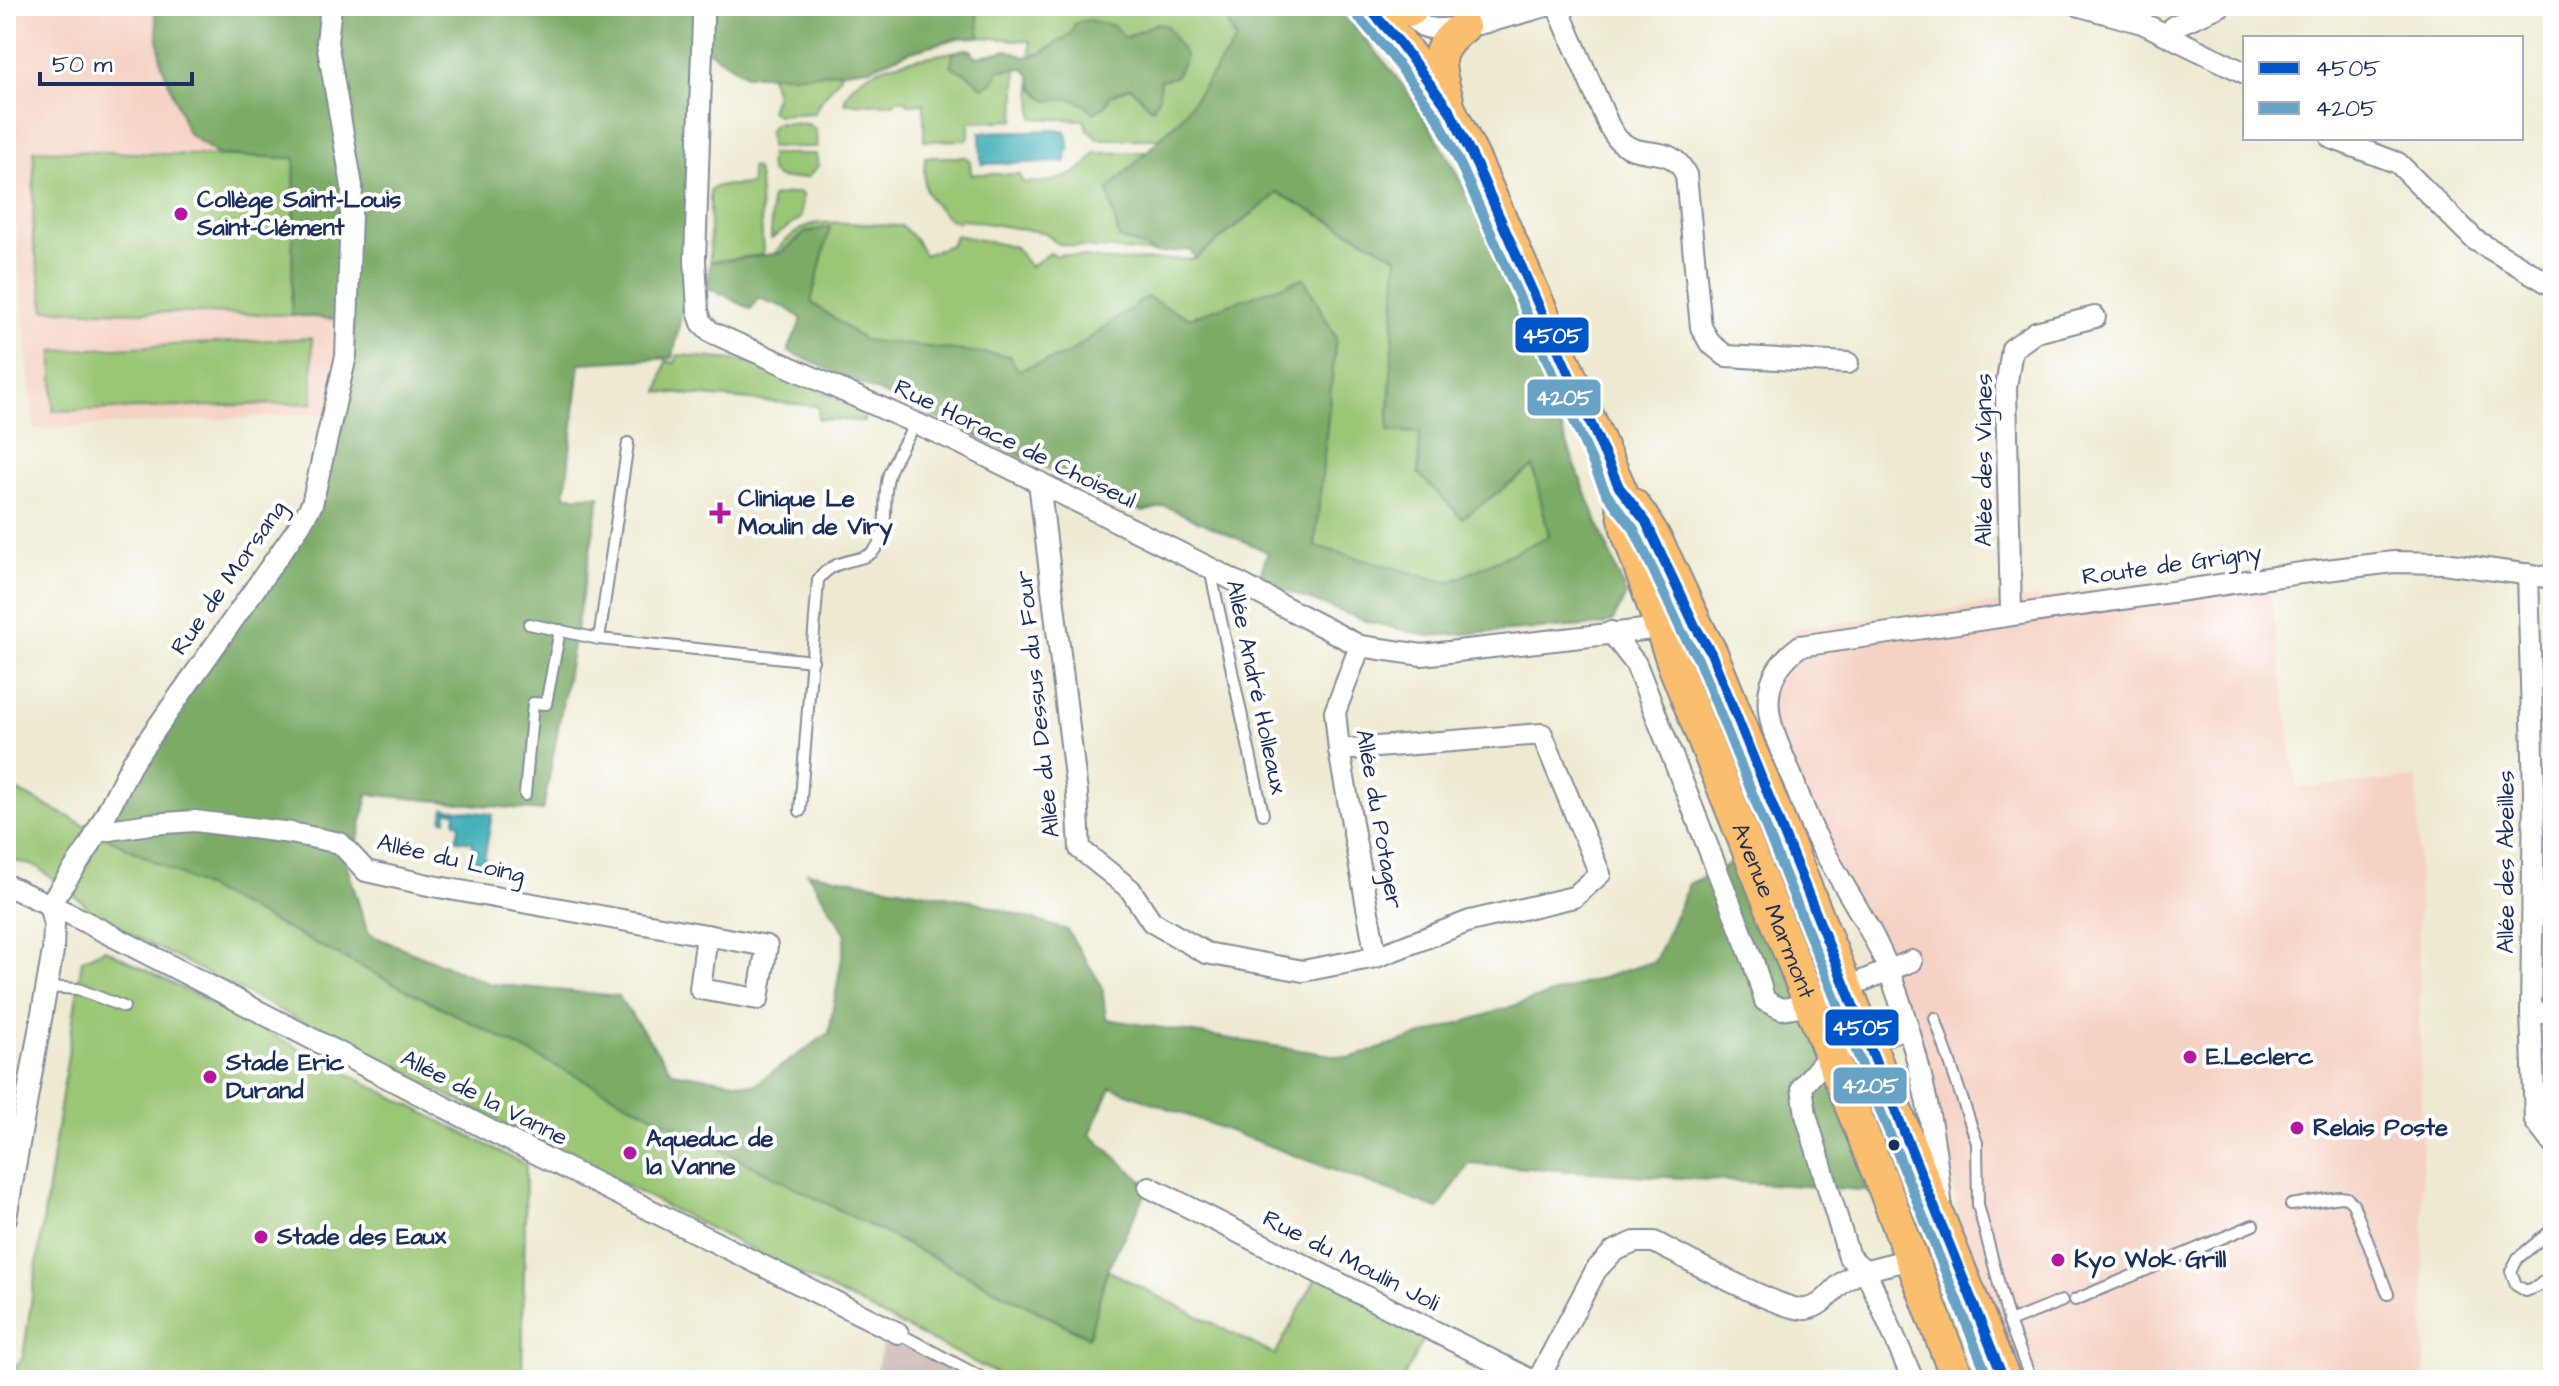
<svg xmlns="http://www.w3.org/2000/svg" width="2559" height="1386" font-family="'Architects Daughter',sans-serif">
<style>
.built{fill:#f5d2c3}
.industrial{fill:#d1bfbd}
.green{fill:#9ac674;stroke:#5a7a69;stroke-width:2;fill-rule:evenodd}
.forest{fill:#7bab66;stroke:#4b6d62;stroke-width:2}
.water{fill:#3cadb5;stroke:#2c6e8a;stroke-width:2}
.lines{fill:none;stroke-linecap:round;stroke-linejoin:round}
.service-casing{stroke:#848c98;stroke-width:14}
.minor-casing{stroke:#848c98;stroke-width:24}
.primary-casing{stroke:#848c98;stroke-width:36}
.service{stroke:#fff;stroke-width:10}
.minor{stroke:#fff;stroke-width:20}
.primary{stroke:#fbbd6e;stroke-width:32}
.bus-1-casing{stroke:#fff;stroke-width:16}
.bus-2-casing{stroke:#fff;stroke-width:16}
.bus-1{stroke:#0055c8;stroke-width:10}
.bus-2{stroke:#68a2c4;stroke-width:10}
.poi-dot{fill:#b5179e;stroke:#fff;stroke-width:3}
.bus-dot{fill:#1b2f5e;stroke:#fff;stroke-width:3}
.labels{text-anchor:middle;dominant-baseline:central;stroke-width:8;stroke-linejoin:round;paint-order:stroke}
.poi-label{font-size:24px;font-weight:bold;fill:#1b2f5e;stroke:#fff;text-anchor:start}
.street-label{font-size:24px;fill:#1b2f5e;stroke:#fff}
.line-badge{stroke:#fff;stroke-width:3}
.badge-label{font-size:22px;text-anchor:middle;font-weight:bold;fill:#fff}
</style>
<rect width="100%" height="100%" fill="#fff"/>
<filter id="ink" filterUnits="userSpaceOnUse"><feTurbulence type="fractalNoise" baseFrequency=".0125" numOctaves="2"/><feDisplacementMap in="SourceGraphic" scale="16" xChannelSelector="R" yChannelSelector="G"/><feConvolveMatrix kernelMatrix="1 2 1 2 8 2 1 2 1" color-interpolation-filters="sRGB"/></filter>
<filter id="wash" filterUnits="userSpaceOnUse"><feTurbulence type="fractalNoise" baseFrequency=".006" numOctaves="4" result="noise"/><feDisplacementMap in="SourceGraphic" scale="32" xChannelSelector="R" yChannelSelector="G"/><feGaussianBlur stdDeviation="1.8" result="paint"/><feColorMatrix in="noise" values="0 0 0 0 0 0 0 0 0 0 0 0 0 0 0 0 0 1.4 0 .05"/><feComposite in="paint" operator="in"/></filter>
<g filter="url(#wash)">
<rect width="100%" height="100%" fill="#eeead1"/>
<g class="built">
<path d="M6 6H327L347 204 335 413 34 429 9 158 6 157Z"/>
<path d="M2267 570 2297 788 2417 778 2425 1380H2021L1965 1246 1934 1093 1871 924 1753 732V690L1764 667 1798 628Z"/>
</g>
<path class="industrial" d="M886 1331 986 1380H874Z"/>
<g class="green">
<path d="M976 6H1221L1236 41 1180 119 1159 139H1097L1094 134 1088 130 1084 120 1033 118 1030 41 980 37Z"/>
<path d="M967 49 972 50 974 58 1008 50 1017 62 1015 120 969 122V136L967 140 924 141V103L908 104 906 100H896L894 104 844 103C852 60 934 58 967 49Z"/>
<path d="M842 66C841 85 820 94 815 113L777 115 770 110 776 94 769 72Z"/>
<path d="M779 123 808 124 816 131 817 147H770L769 130 774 124Z"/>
<path d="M34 150 295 158 291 315 45 310 33 238Z"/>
<path d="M1150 152 1158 253 1073 246 1056 243 1046 233 960 219 958 222C946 220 945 214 937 207 919 188 925 181 925 157H966L970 161 971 174H1020L1022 182C1048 184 1082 178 1095 153Z"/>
<path d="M771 154H816L818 166 808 177C786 180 763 183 771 154Z"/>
<path d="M751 167 756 169 759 179 763 255 755 259 754 256 710 262V191L717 186 751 184Z"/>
<path d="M800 192 802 196 801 218 771 239V197Z"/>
<path d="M1278 193 1391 205 1534 466 1549 536 1466 590 1315 546 1304 279 1050 368 1021 380 858 344 811 302 774 255C780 243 799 228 813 224 826 219 884 226 902 226L916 240 924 255 950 245 956 235 1015 247 1030 267 1050 253 1056 256 1061 254 1112 261 1195 259ZM1393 345 1475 464 1418 472 1420 433 1388 431Z"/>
<path d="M312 338 313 403 53 411V351Z"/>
<path d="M678 355 756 362 864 410V421L818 419V406L659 392 666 361 675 363Z"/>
<path d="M6 785 1088 1337 1107 1270 1275 1355 1318 1274 1429 1330 1402 1380H1009L94 916 85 904 37 867 6 858Z"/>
<path d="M105 949 526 1165 522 1380H14L15 1368 23 1357 82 960Z"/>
</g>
<g class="forest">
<path d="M154 6H976L980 37 958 38 911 51 870 68 808 75H745L697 43 687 283 673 358 580 363 565 496H600L543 811 368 794 357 844 340 843 368 934 491 984 618 996 672 1072 754 1085 829 1033 846 934 807 872 973 901 1067 930 1102 986 1106 1019 1350 1058 1655 961 1689 884 1743 857 1876 1191 1469 1164 1438 1209 1111 1087 1090 1134 1149 1187 1107 1270 1089 1337 96 832 312 504 346 418 354 321 291 315 295 158 218 155 188 133 161 62Z"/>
<path d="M1221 6H1332C1450 112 1507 279 1560 425 1581 482 1604 538 1626 595L1613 621 1603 625 1428 636 1366 621 1258 580 1268 552 1165 506 1143 512 788 351 802 319 787 308 758 298 751 309C736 302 724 294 708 288L710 262 781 253 806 232 830 227 811 302 864 340 1010 356 1018 370 1066 355 1147 297 1189 318 1304 278 1336 338 1315 546 1449 583 1549 536 1533 467 1462 518 1418 473 1420 433 1388 431 1397 257 1278 193 1195 259 1191 250 1158 253 1119 238 1108 190 1180 119 1236 41Z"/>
<path d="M1088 20 1114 26 1125 38 1157 23 1167 26 1186 57 1175 77 1160 80 1159 96 1153 108C1143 103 1139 94 1130 87L1110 96 1105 106 1094 113C1076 96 1071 97 1047 101L1034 88 1030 75 1023 68 1000 70 994 81 983 88 970 76 951 66 953 53 965 49 977 57 1008 50 1025 57 1041 53 1071 34 1075 23Z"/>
</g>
<g class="water">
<path d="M1065 130 1070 149 1067 152 1066 162 981 164 980 132Z"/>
<path d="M444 808 492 814 484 861 471 859 473 842 456 840 460 824 455 822 456 812 447 811 446 820H442Z"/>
</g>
</g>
<g filter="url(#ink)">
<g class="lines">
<defs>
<g id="service">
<path d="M628 443 599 639 813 661"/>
<path d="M1210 569 1263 814"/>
<path d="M529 624 599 639"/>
<path d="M525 795 533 703 546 704 560 630"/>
<path d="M800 811 818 580C837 554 865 565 876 548 891 527 881 497 889 474 895 456 907 439 916 423"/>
<path d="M47 987 78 989 124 1007"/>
<path d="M1935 1018 1977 1143 1978 1205 2009 1322 2031 1380"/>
<path d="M2291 1205 2340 1197 2347 1198 2353 1204 2388 1294"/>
<path d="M2553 1229 2518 1258 2511 1271 2516 1285 2526 1291 2538 1286 2553 1274"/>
<path d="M2075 1300 2253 1225"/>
<path d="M2009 1322 2062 1301"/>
<path d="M898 1333 986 1380"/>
<path d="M6 1374 76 1380"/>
</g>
<g id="minor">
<path d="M702 6 703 19 695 260 698 311 702 323 711 332 958 442 1210 568 1360 646 1422 655 1661 628"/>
<path d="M1410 6C1411 13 1416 22 1423 26 1447 37 1519 13 1546 6"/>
<path d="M1557 6 1609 126C1612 131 1616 139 1621 142 1644 161 1671 142 1686 175L1701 327 1710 343 1726 356 1848 363"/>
<path d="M2080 6 2142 23 2245 73"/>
<path d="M2169 35 2174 26 2220 6"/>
<path d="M2331 138 2398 163 2475 240 2553 286"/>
<path d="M1039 482 1077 793 1080 849 1130 889 1152 922 1206 953 1303 971 1376 957 1470 921 1574 897 1600 874 1542 734 1339 750"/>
<path d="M2528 574 2534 792 2531 1013 2535 1121 2553 1144"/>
<path d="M2011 614 2006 388 2012 349 2036 332 2095 317"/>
<path d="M1611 632 1636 664 1754 964 1765 1001 1782 1009 1800 1006 1912 961"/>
<path d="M1360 646 1335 712 1339 750 1376 957"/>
<path d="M96 832 150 824 195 821 291 833 340 843 366 871 433 886 767 946 758 999 700 989 707 935"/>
<path d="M6 885 72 915 491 1131 898 1333"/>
<path d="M49 905 89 847 132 763 300 525 312 504 346 356 352 186 327 42 331 6"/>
<path d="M2531 1013H2553"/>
<path d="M1906 1028 1830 1054 1802 1087 1806 1115 1849 1257 1866 1271 1913 1380"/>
<path d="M1149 1187 1531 1380"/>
<path d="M1941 1201C1934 1123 1917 1045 1889 971 1871 925 1840 882 1817 838 1805 815 1797 789 1787 765 1778 744 1766 719 1769 695 1771 674 1784 658 1800 646L2301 573 2394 562 2443 563 2553 578"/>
<path d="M6 1218 53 951 54 924 49 905"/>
<path d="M1538 1380 1596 1270 1614 1251 1635 1242H1654C1680 1255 1784 1313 1806 1309 1825 1306 1832 1289 1846 1280 1865 1268 1889 1265 1911 1259"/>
</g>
<g id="primary">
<path id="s1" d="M1367 6 1399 42 1450 111 1476 164 1619 487 1627 529 1675 667 1886 1192 1958 1380"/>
<path d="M1397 6 1410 10"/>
<path d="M1447 100C1437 65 1431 52 1463 27"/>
<path d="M1633 505C1665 546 1684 607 1711 653L2004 1380"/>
</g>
</defs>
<use href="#service" class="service-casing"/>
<use href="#minor" class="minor-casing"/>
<use href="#primary" class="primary-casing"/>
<use href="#service" class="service"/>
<use href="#minor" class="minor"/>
<use href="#primary" class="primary"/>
<defs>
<path id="bus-1" d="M1367 6 1399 42 1450 111 1476 164 1619 487 1646 522 1695 626 1711 653 2004 1380"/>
<path id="bus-2" d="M1357 15 1388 51 1438 118 1463 170 1606 493 1634 529 1682 632 1698 659 1989 1380"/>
</defs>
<use href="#bus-1" class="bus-1-casing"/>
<use href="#bus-2" class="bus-2-casing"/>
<use href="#bus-1" class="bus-1"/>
<use href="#bus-2" class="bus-2"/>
</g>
</g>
<g class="poi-dot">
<circle cx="181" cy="214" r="8"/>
<path d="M716 501h8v8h8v8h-8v8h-8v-8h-8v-8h8z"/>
<circle cx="2190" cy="1057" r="8"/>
<circle cx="210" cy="1077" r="8"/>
<circle cx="2297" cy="1128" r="8"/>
<circle cx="630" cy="1153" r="8"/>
<circle cx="261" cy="1237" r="8"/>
<circle cx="2058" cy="1260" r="8"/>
</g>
<circle class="bus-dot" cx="1894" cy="1145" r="7"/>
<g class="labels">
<g class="poi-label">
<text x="197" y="200">Collège Saint-Louis<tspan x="197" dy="28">Saint-Clément</tspan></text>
<text x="738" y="499">Clinique Le<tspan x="738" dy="28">Moulin de Viry</tspan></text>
<text x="2206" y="1057">E.Leclerc</text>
<text x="226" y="1063">Stade Eric<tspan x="226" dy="28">Durand</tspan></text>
<text x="2313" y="1128">Relais Poste</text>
<text x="646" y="1139">Aqueduc de<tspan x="646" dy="28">la Vanne</tspan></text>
<text x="277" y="1237">Stade des Eaux</text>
<text x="2074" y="1260">Kyo Wok Grill</text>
</g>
<g class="street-label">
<text transform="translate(1015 444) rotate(26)">Rue Horace de Choiseul</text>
<text transform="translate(1984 460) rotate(-90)">Allée des Vignes</text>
<text transform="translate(2172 565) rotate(-8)">Route de Grigny</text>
<text transform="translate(229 578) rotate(-55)">Rue de Morsang</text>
<text transform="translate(1256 687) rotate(78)">Allée André Holleaux</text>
<text transform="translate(1038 704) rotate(-96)">Allée du Dessus du Four</text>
<text transform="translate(1379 819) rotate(80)">Allée du Potager</text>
<text transform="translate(451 859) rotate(13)">Allée du Loing</text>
<text transform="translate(2506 862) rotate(-90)">Allée des Abeilles</text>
<text stroke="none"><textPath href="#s1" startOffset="998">Avenue Marmont</textPath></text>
<text transform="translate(484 1098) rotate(27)">Allée de la Vanne</text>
<text transform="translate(1351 1261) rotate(27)">Rue du Moulin Joli</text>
</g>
</g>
<g class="line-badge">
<rect x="1514" y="316" width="76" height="38" rx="8" fill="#0055c8"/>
<rect x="1526" y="378" width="76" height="39" rx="8" fill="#68a2c4"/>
<rect x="1824" y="1008" width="76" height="39" rx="8" fill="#0055c8"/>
<rect x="1832" y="1066" width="76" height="39" rx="8" fill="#68a2c4"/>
</g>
<g class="badge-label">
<text x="1552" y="343">4505</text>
<text x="1564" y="405">4205</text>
<text x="1862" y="1035">4505</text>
<text x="1870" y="1093">4205</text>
</g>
<rect width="2559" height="1386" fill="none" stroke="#fff" stroke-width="32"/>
<rect x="2243" y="36" width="280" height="104" fill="#ffffff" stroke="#a4acbf" stroke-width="2"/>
<rect x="2259" y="62" width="40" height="12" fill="#0055c8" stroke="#a4acbf" stroke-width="2"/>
<text x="2315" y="76" font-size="24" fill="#1b2f5e">4505</text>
<rect x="2259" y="102" width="40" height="12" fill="#68a2c4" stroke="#a4acbf" stroke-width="2"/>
<text x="2315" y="116" font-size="24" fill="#1b2f5e">4205</text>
<path d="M40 72v12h152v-12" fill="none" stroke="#1b2f5e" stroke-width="4"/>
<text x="52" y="72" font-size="24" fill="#1b2f5e" stroke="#ffffff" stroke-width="6" paint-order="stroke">50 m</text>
</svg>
